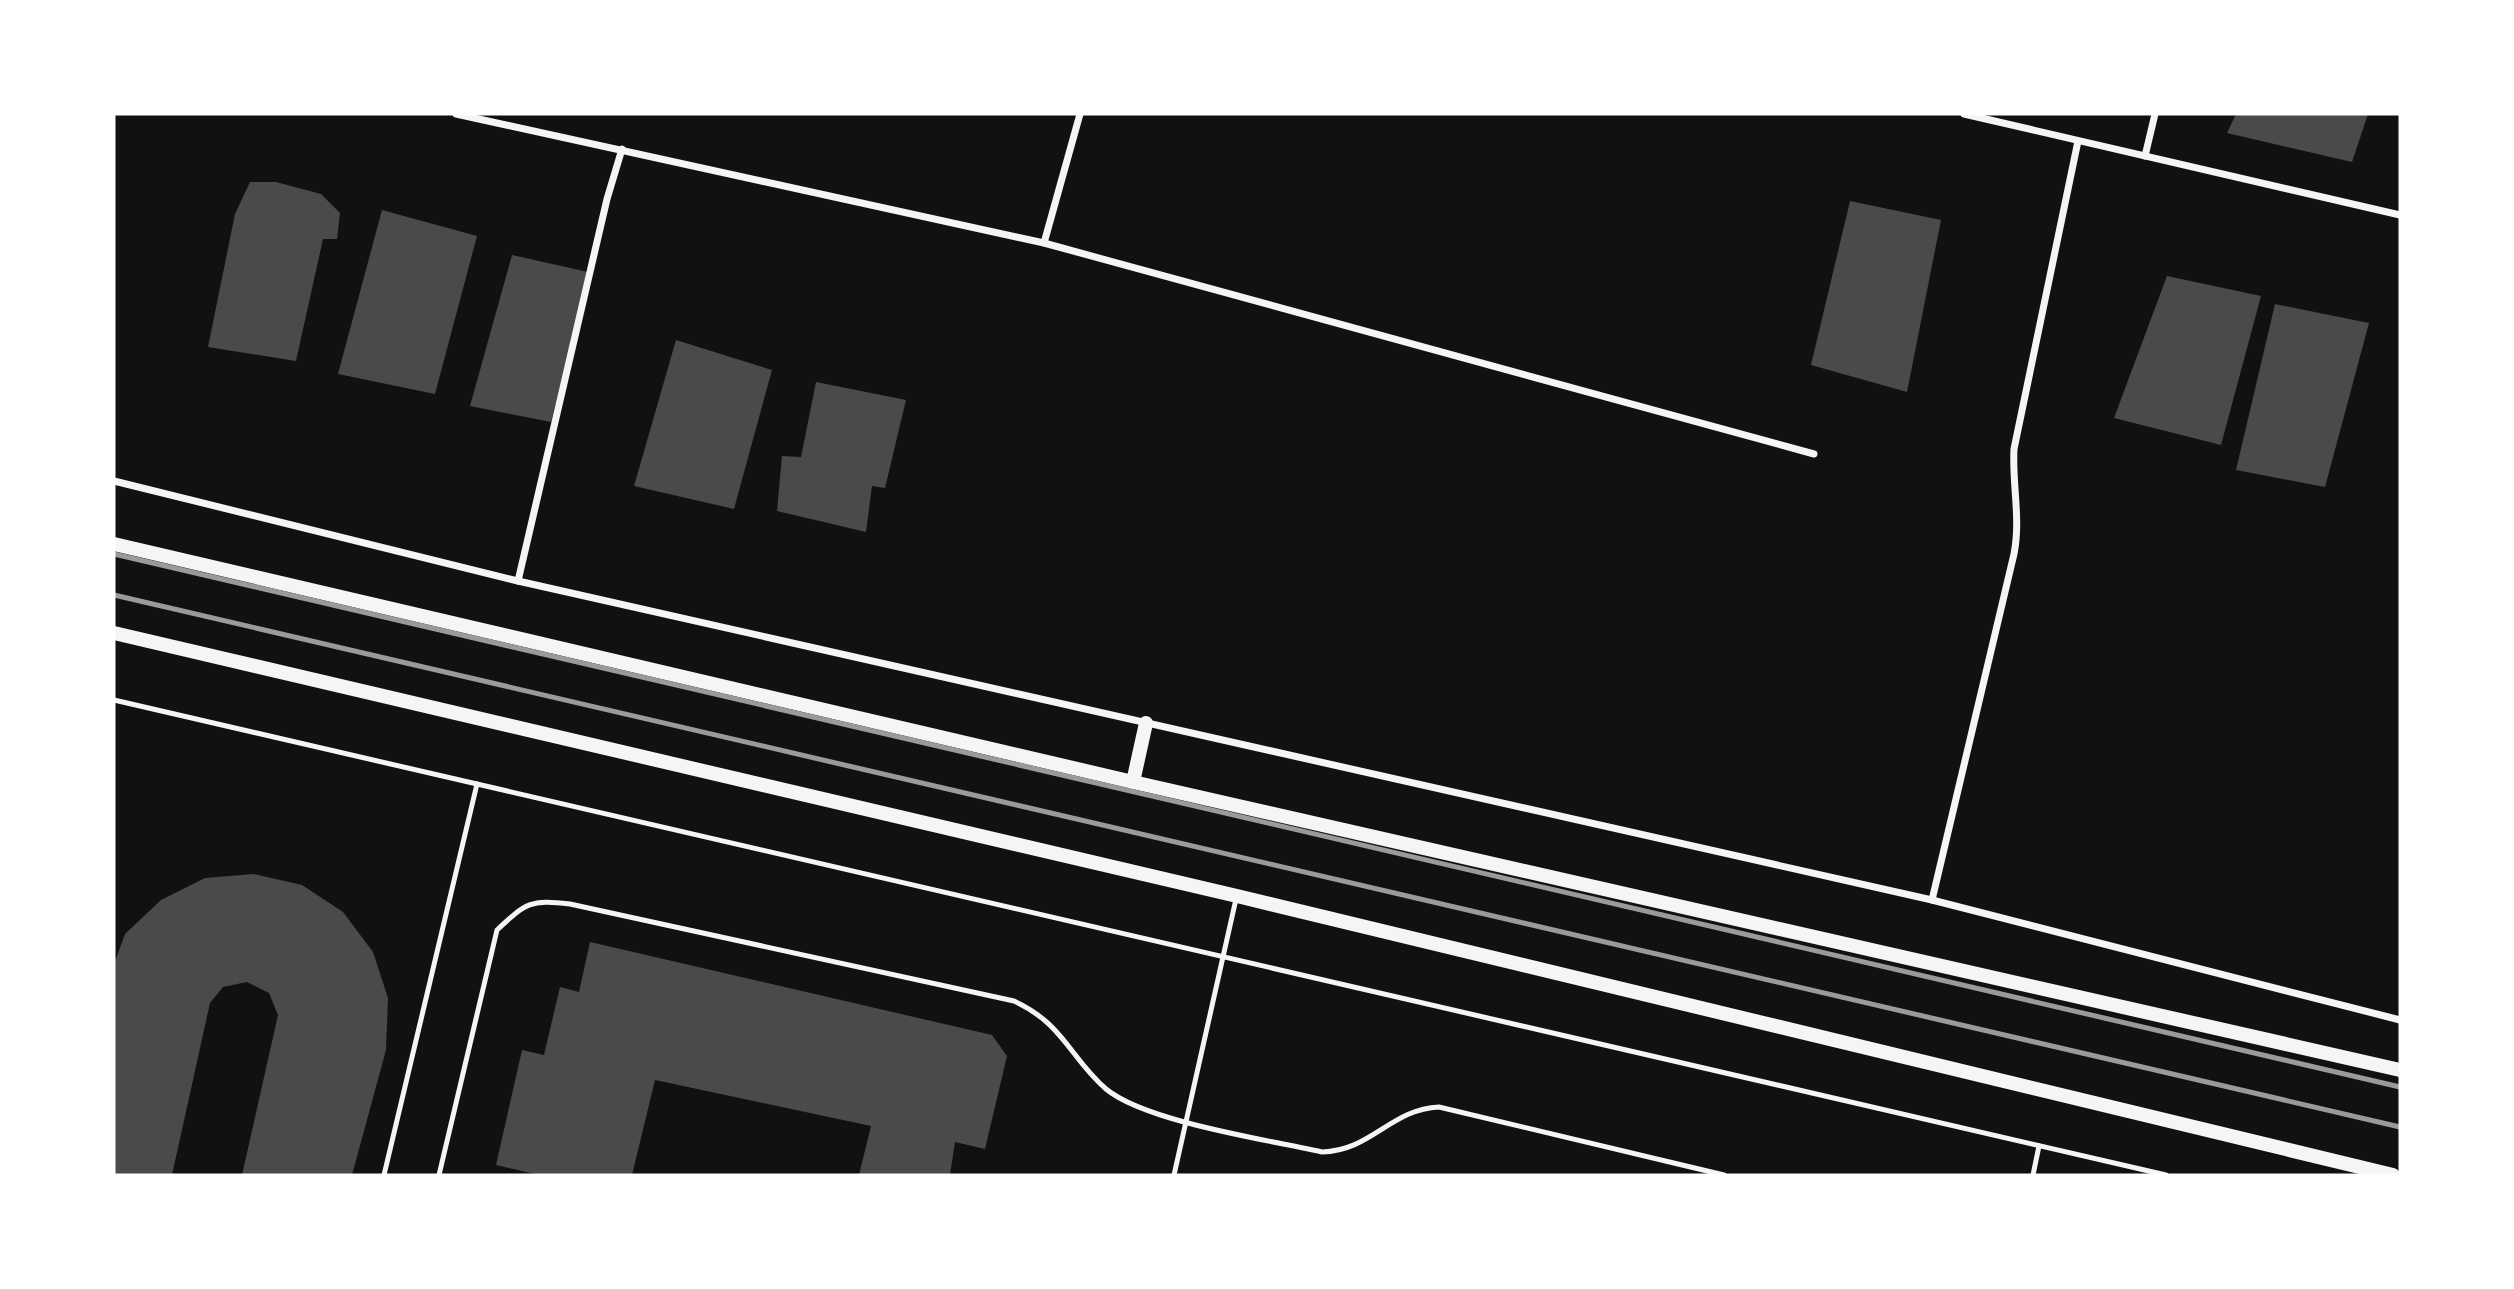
<svg xmlns="http://www.w3.org/2000/svg" width="2514" height="1289" font-family="'Archivo Narrow',sans-serif">
<style>
.building{fill:#4a4a4a}
.lines{fill:none;stroke-linecap:round;stroke-linejoin:round}
.service{stroke:#f5f5f5;stroke-width:5}
.minor{stroke:#f5f5f5;stroke-width:7}
.secondary{stroke:#f5f5f5;stroke-width:14}
.rail{stroke:#9a9a9a;stroke-width:5}
</style>
<rect width="100%" height="100%" fill="#111"/>
<g class="building">
<path d="M2236 114H2368L2352 162 2227 133Z"/>
<path d="M250 182H276L321 194 340 213 337 239H323L296 361 208 347 235 214Z"/>
<path d="M1850 201 1941 220 1907 392 1811 365Z"/>
<path d="M382 210 477 236 435 394 338 374Z"/>
<path d="M512 255 588 272 551 422 470 406Z"/>
<path d="M2167 276 2261 296 2221 445 2114 418Z"/>
<path d="M2275 304 2369 323 2325 487 2236 470Z"/>
<path d="M676 340 772 370 734 509 634 486Z"/>
<path d="M816 382 906 400 885 488 872 486 866 532 777 511 782 456 801 457Z"/>
<path d="M254 874 302 885 343 912 373 952 388 998 386 1050 352 1175H242L278 1015 269 993 247 982 223 987 210 1003 172 1175H114V964L125 934 161 900 205 878Z"/>
<path d="M590 942 992 1035 1007 1056 985 1149 955 1142 950 1175H859L871 1126 655 1080 632 1175H539L496 1165 522 1050 544 1055 560 987 579 992Z"/>
</g>
<g class="lines">
<g class="service">
<path d="M114 700 2166 1175"/>
<path d="M384 1175 477 784"/>
<path d="M439 1175 497 930C526 903 530 899 570 904L1014 1001C1064 1024 1070 1058 1106 1089 1146 1122 1269 1140 1322 1152 1371 1151 1391 1109 1439 1107L1724 1175"/>
<path d="M1174 1175 1236 899"/>
<path d="M2033 1175 2039 1146"/>
</g>
<g class="minor">
<path d="M456 114 1044 243 1814 454"/>
<path d="M1964 114 2400 215"/>
<path d="M2145 156 2155 114"/>
<path d="M1044 243 1080 114"/>
<path d="M114 481 518 581 1932 900 2400 1020"/>
<path d="M518 581 607 199 622 149"/>
<path d="M1932 900 2014 554C2021 518 2012 485 2014 449L2078 141"/>
</g>
<g class="secondary">
<path d="M114 544 1133 782 2400 1070"/>
<path d="M114 633 1237 896 2393 1175"/>
<path d="M1133 782 1146 723"/>
</g>
<g class="rail">
<path d="M114 554 2400 1087"/>
<path d="M114 595 2400 1127"/>
</g>
</g>
<rect width="2514" height="1289" fill="none" stroke="#ffffff" stroke-width="231"/>
</svg>
